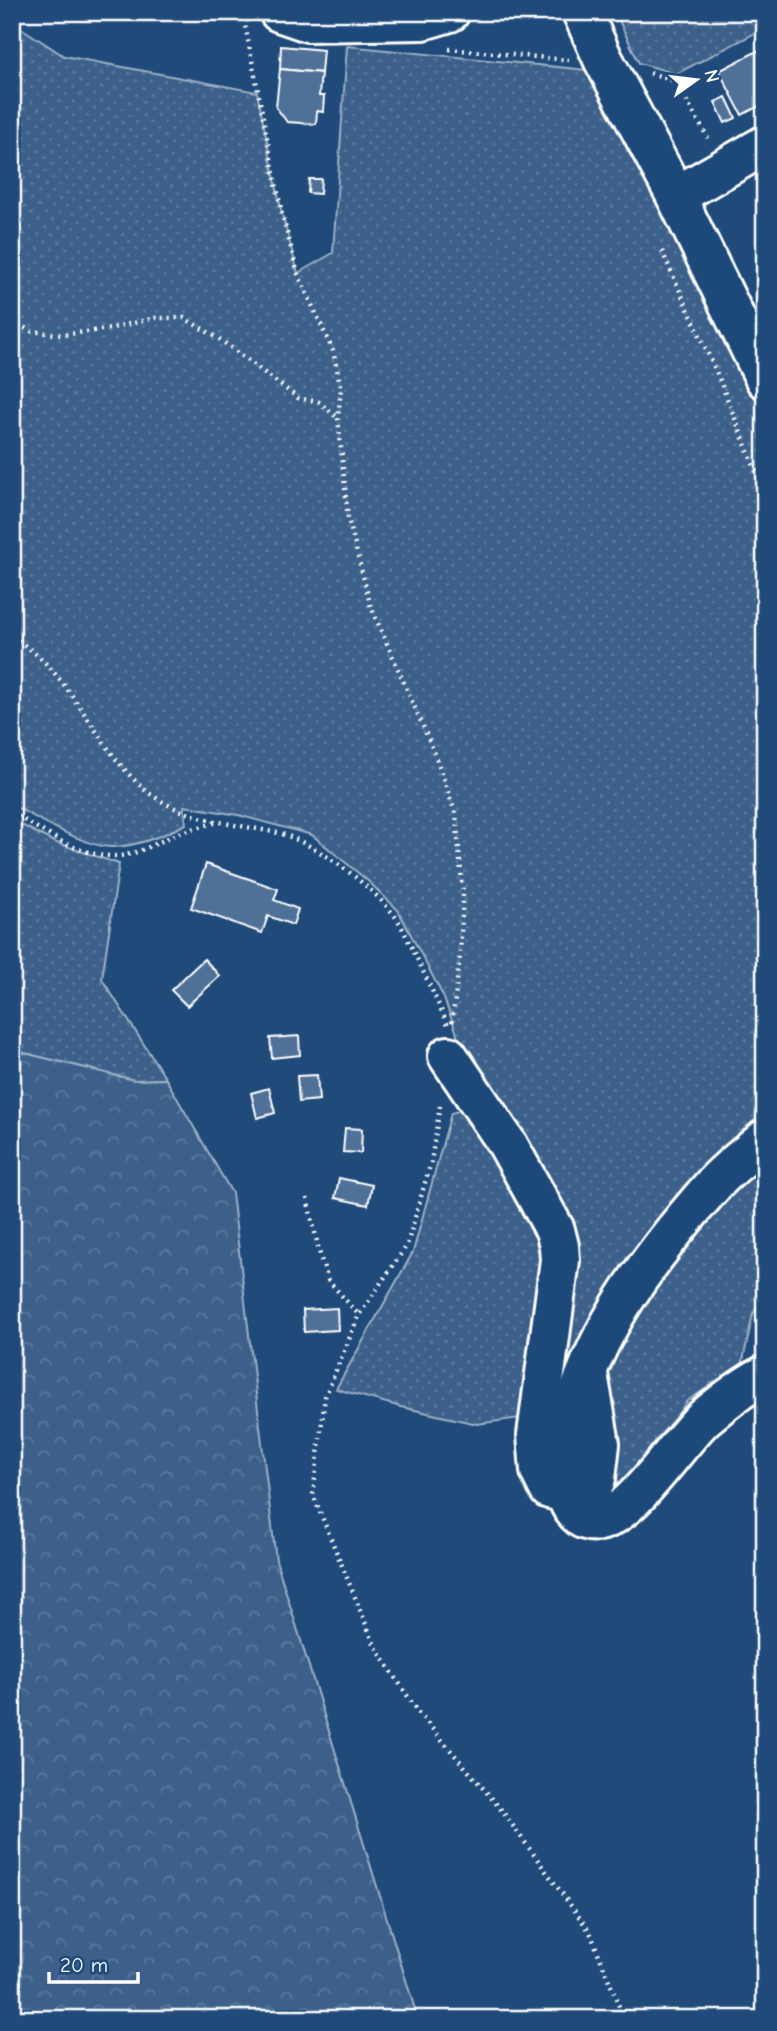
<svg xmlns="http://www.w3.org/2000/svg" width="777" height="2031" font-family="'Comic Neue',sans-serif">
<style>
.grass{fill:url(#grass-dots);stroke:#9eb0c5;stroke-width:2}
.forest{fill:url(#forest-crowns);stroke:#9eb0c5;stroke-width:2}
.building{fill:#507197;stroke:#fff;stroke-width:2}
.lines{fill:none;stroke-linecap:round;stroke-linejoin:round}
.minor-casing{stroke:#fff;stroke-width:44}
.path{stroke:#fff;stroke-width:4.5;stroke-dasharray:2 5;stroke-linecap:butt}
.minor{stroke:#1f4a7a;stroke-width:38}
</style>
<defs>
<pattern id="grass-dots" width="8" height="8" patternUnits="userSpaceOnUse" patternTransform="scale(1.75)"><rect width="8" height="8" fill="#3c618b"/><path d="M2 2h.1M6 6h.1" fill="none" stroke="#59799c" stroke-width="1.8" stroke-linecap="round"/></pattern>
<pattern id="forest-crowns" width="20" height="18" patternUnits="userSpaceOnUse" patternTransform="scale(1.75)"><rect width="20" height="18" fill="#3c618b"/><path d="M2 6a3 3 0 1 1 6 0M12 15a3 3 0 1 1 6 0" fill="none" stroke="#59799c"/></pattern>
</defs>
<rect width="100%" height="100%" fill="#1f4a7a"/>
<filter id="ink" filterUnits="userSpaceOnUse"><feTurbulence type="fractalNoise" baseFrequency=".0143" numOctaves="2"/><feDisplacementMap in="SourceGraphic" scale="14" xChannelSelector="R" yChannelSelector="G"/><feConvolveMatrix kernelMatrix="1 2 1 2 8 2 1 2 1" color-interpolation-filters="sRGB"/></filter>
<g filter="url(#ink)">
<g class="grass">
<path d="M615 12H765V28L676 74 639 63Z"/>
<path d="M12 22 64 56 257 92 282 214 298 273 333 253 347 46 587 70 716 305 765 416V1116C724 1161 674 1197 637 1246 600 1293 580 1349 556 1404L567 1245 463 1060 456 1031 443 996 398 910 368 881 312 835 238 815 184 806 186 824C163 836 139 846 113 847 87 848 37 818 12 805Z"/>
<path d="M12 820 54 842 119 864 102 979 166 1079 134 1080 12 1050Z"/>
<path d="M466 1109 546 1222 534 1416 477 1424 401 1407 336 1389 413 1252 451 1113Z"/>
<path d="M765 1163V1295L753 1314 742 1365 687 1401 624 1492 610 1500 606 1375 631 1314 672 1254Z"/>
</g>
<path class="forest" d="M12 1050 134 1080 166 1079 232 1193 276 1560 418 2019H12Z"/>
<g class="building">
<path d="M281 46 323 50 321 73 280 69Z"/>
<path d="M763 48 765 52V103L742 115 719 71Z"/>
<path d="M280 69 321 73 319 96H324L323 112 317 111 316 124 287 122 276 107Z"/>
<path d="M726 97 736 118 725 123 715 102Z"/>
<path d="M309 179H321L320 194 308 193Z"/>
<path d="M206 864 278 889 274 900 298 909 293 925 268 916 262 933 191 908Z"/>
<path d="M204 959 220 976 187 1006 171 990Z"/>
<path d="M299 1036 300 1055 272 1058 270 1038Z"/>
<path d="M317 1075 319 1100 299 1102 297 1076Z"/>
<path d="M269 1088 275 1113 257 1118 251 1093Z"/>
<path d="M345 1128 362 1129 361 1153 343 1152Z"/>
<path d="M339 1178 372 1185 368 1205 335 1198Z"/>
<path d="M337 1308 338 1330 304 1332 303 1310Z"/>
</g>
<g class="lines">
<defs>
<g id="minor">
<path d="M279 12 308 22 423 20 450 12"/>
<path d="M582 12 603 59 676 196 765 379"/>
<path d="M676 196 765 145"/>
<path d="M448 1056 508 1145 555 1230 559 1246 560 1260 537 1435 540 1471 549 1489 565 1492"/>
<path d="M765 1139C748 1154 728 1168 713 1185 648 1259 580 1346 567 1446 565 1462 562 1483 568 1499 572 1512 584 1524 599 1521 631 1516 678 1442 704 1418 723 1402 743 1386 765 1375"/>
<path d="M583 1519 596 1478 600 1444 588 1374"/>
</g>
</defs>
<use href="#minor" class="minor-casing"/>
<g class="path">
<path d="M247 20 245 25 282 214 298 274 333 351 341 388 338 418 348 518 371 607 435 754 456 815 463 894 460 955 452 1025"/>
<path d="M449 49 569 60"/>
<path d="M650 73 675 81 708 138"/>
<path d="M662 251 719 378 765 494"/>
<path d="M12 321 31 331 62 335 108 329 155 318H184L218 338 298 398 319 402 338 418"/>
<path d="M12 637C72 671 94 746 144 789 183 821 231 823 278 833 315 842 375 888 397 919 403 928 407 939 412 948 424 973 436 999 448 1025"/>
<path d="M12 813C42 830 77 856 113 856 136 857 158 841 180 833 192 829 204 826 217 822"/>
<path d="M440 1106 431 1162 407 1245 359 1315 325 1397 313 1495 375 1646 418 1712 500 1808 590 1932 624 2019"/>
<path d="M307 1198 321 1259 328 1280 359 1315"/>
</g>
<use href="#minor" class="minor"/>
</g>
</g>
<rect width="777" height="2031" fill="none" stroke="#1f4a7a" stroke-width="42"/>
<rect x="21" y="21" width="735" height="1989" fill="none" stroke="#fff" stroke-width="2.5" filter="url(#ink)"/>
<g transform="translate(696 80) rotate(76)" stroke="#1f4a7a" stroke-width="5" paint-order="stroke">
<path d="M0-5L12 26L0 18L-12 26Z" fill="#ffffff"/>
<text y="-10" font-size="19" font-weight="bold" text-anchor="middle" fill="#ffffff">N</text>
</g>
<path d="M49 1972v10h89v-10" fill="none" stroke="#ffffff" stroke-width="3.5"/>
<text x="60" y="1972" font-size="21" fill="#ffffff" stroke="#1f4a7a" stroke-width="5" paint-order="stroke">20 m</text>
</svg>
